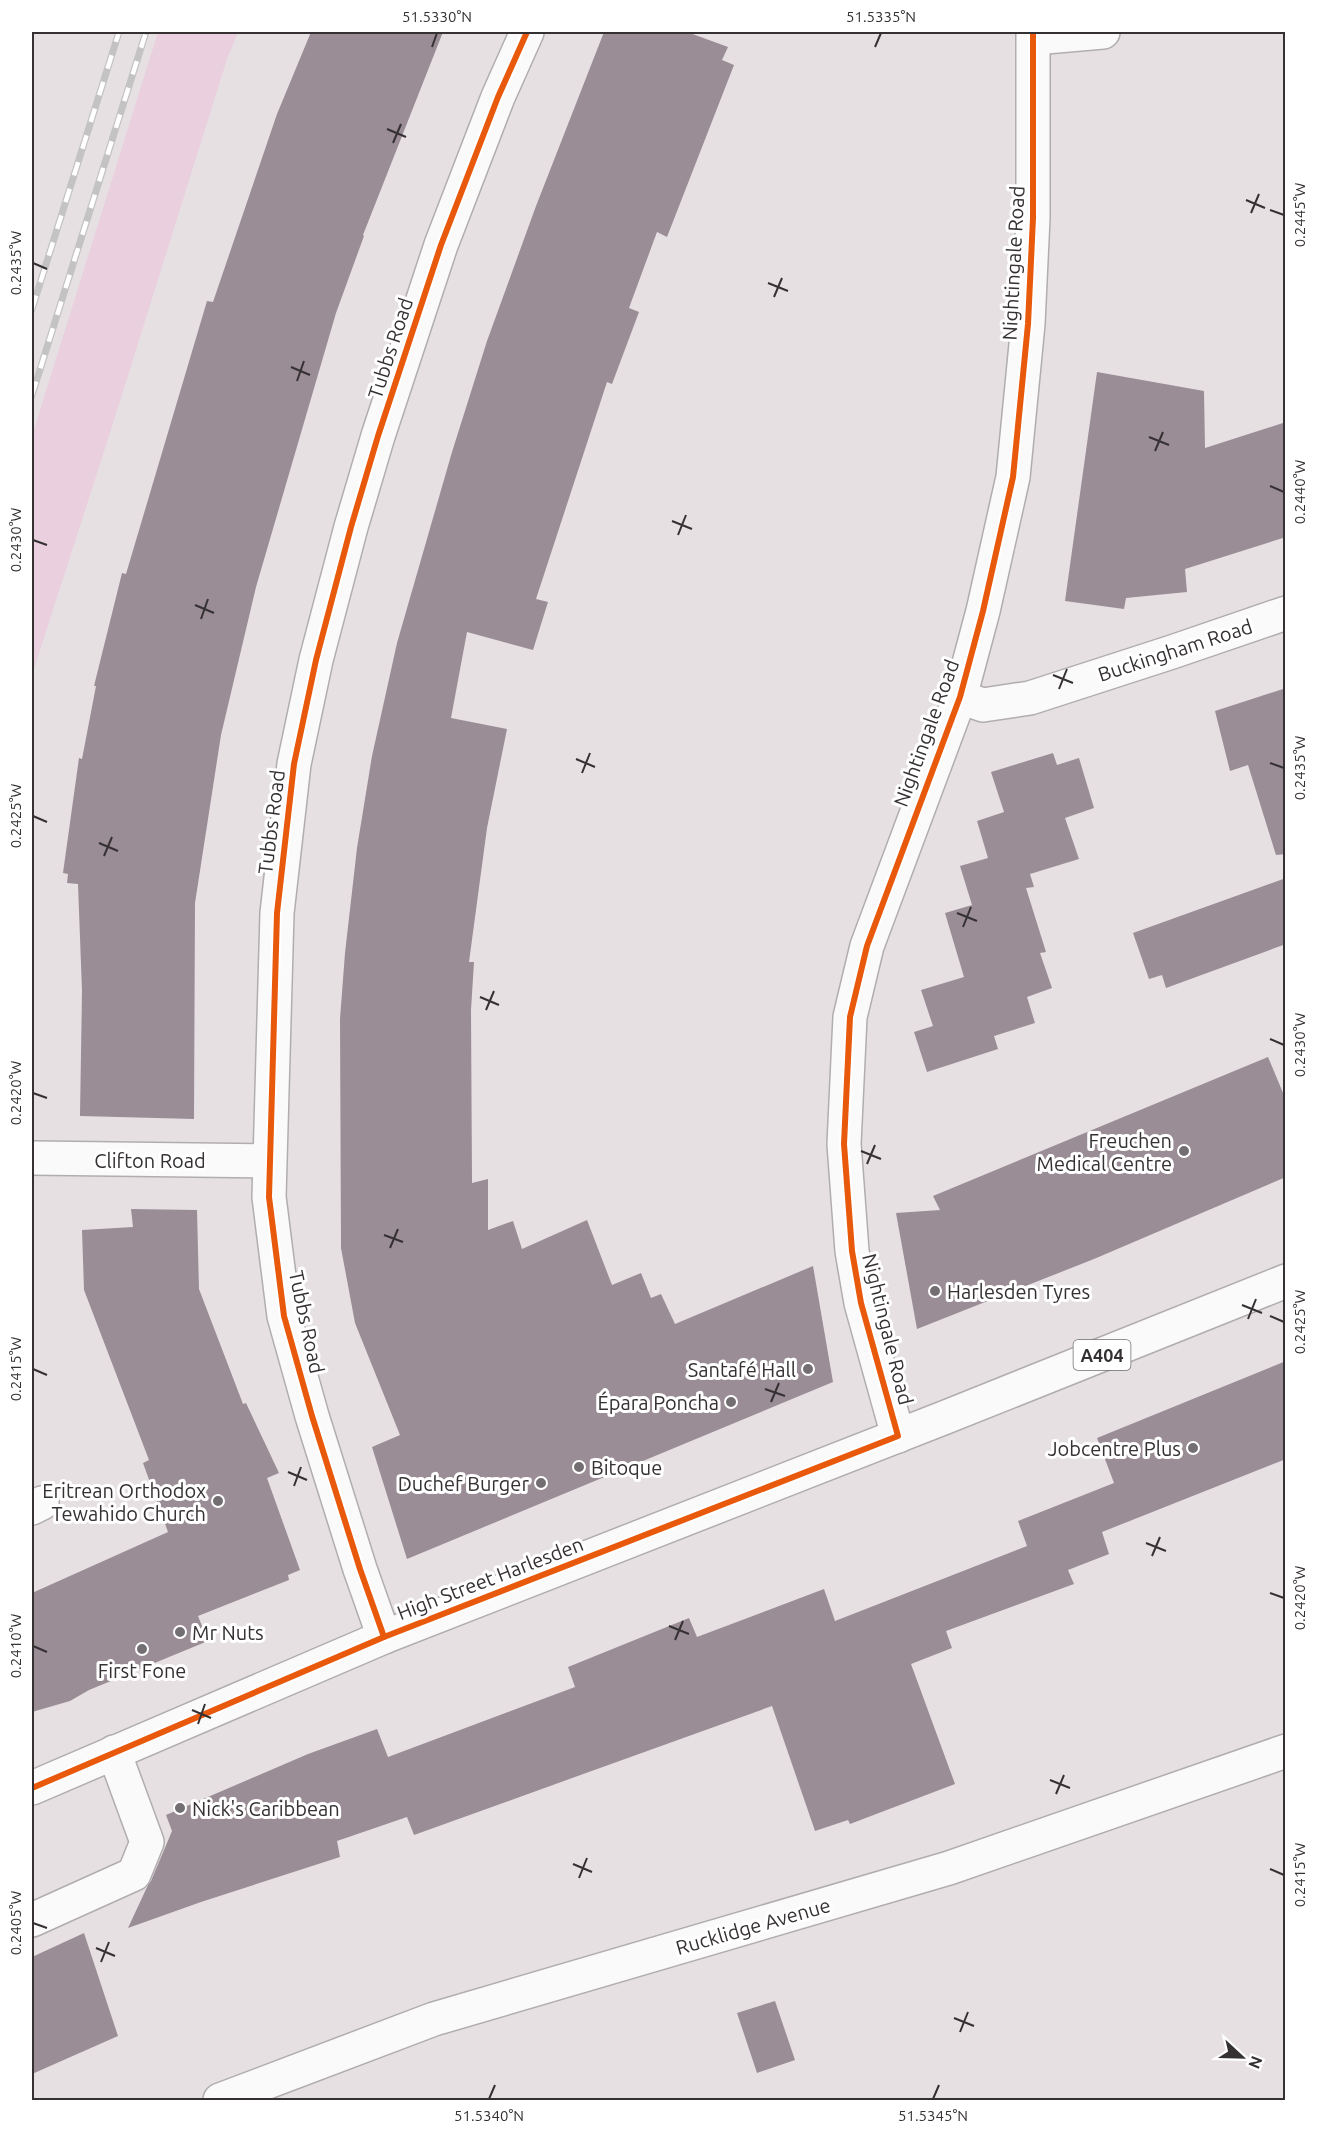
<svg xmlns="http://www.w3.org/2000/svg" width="1317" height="2132" font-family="Ubuntu,sans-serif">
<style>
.green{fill:#eacfde}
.building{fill:#9a8d95}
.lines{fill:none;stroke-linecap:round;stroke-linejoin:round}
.minor-casing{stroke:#b1adaf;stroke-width:36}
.major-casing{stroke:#b1adaf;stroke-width:36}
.minor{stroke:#fbfafb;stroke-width:33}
.major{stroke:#fbfafb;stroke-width:33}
.rail-casing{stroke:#c4c3c4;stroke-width:7}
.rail{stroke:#fff;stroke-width:4.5;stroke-dasharray:14;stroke-linecap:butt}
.cycleway-casing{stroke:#fff;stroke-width:10}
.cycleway{stroke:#e8590c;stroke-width:6}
.ticks{fill:none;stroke:#353133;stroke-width:2}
.poi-dot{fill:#736e71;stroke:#fff;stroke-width:2}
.labels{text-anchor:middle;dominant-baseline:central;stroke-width:6;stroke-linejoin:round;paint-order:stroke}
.shield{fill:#fff;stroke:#726f70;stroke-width:1.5}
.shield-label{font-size:18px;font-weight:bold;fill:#353133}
.street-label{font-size:20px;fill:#353133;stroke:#fff}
.poi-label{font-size:20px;fill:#353133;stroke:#fff;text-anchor:end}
.neatline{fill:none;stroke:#353133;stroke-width:2}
.ticks-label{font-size:15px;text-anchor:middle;fill:#353133}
</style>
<rect width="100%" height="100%" fill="#e6e0e3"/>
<path class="green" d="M158 32H238L227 59 109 436 32 675V436Z"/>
<g class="building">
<path d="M311 32H443L363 235 364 236 336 313 256 587 221 735 195 903 194 1119 80 1116 82 991 78 884 67 883 68 874 63 873 79 758 82 759 96 686H94L122 573 126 574 207 301 213 302 277 114Z"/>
<path d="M604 32H687L728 47 722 60 734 65 667 237 657 232 629 308 639 312 612 384 607 382 536 599 548 602 533 650 467 632 451 718 507 729 487 828 469 962H474L471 1010 472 1183 488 1179V1230L513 1221 522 1249 587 1220 612 1285 641 1273 651 1298 661 1294 675 1324 813 1266 833 1382 407 1559 372 1447 400 1435 355 1323 341 1248 340 1019 345 953 357 848 372 756 397 643 452 452 487 341 536 206Z"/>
<path d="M1097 372 1204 391 1205 448 1286 422V537L1185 569 1187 592 1126 598 1124 609 1065 601Z"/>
<path d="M1286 688V854L1276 855 1248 765 1230 771 1215 711Z"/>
<path d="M1053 753 1057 765 1079 758 1094 808 1065 818 1079 859 1030 874 1034 887 1026 888 1046 952 1040 953 1052 988 1027 997 1035 1023 994 1036 998 1049 927 1072 914 1032 933 1026 921 990 964 977 945 913 972 905 960 866 988 858 977 821 1004 812 991 772Z"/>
<path d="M1286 878V944L1166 988 1162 975 1149 979 1133 933Z"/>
<path d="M1268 1057 1286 1100V1177L1094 1259 917 1329 896 1213 940 1210 933 1196Z"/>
<path d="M131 1209 197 1210 199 1289 243 1404 246 1403 279 1473 267 1478 300 1570 288 1575 289 1580 198 1616 208 1641 89 1690 70 1701 32 1712V1593L168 1532 143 1463 149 1460 84 1290 82 1230 133 1227Z"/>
<path d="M1286 1361V1459L1102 1532 1109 1554 1068 1570 1074 1584 946 1631 952 1648 911 1664 955 1784 850 1824 848 1820 815 1831 772 1706 414 1835 407 1817 337 1841 340 1857 201 1902 128 1928 148 1885 151 1881 172 1831 166 1815 308 1754 377 1729 388 1757 575 1687 568 1667 689 1618 697 1637 824 1589 835 1621 1004 1555 1027 1546 1018 1521 1114 1483 1097 1438Z"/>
<path d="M84 1933 118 2036 32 2074V1957Z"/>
<path d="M775 2001 795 2060 757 2073 737 2013Z"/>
</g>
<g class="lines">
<defs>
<g id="minor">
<path d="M1034 38 1103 32"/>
<path d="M960 697 983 705 1030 698 1172 652 1286 613"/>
<path d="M32 1158 269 1161"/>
<path d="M898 1436 861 1303 852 1251 844 1144 850 1017 867 946 960 697 983 611 1013 477 1028 324 1033 218V32"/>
<path d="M32 1508 42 1503"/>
<path d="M384 1637 360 1569 312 1416 284 1316 269 1197 277 913 294 764 316 660 351 527 378 436 441 245 498 97 527 32"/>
<path d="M32 1920 134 1874 147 1842 114 1752"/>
<path d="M220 2100 434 2019 949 1868 1286 1751"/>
</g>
<path id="major" d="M32 1788 384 1637 946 1417 1286 1281"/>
</defs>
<use href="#minor" class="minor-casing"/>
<use href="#major" class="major-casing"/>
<use href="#minor" class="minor"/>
<use href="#major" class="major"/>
<defs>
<g id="rail">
<path d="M32 309 119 32"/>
<path d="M32 395 146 32"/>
</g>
</defs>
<use href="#rail" class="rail-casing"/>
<use href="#rail" class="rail"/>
<defs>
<g id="cycleway">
<path d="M384 1637 360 1569 312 1416 284 1316 269 1197 277 913 294 764 316 660 351 527 378 436 441 245 498 97 527 32"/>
<path d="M32 1788 384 1637 898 1436 861 1303 852 1251 844 1144 850 1017 867 946 960 697 983 611 1013 477 1028 324 1033 218V32"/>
</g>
</defs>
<use href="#cycleway" class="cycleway-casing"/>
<use href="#cycleway" class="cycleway"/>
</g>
<path class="ticks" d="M432 47 437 33M875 47 881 33M387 129 406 137M393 143 401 124M1246 200 1265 208M1270 210 1284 215M1251 213 1259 194M33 263 47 269M768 283 788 291M774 297 782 278M291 367 310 375M297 381 304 361M1149 437 1169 445M1155 451 1163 432M1270 486 1284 492M672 521 692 529M678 535 686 515M33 540 47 545M195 605 214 613M201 619 208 599M1053 675 1073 683M1059 689 1067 669M576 759 595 767M1270 763 1284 768M582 773 590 753M33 816 47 822M99 843 118 851M104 856 112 837M957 913 977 921M963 927 971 907M480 997 499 1005M486 1010 494 991M1270 1039 1284 1045M33 1093 47 1098M861 1151 881 1159M867 1164 875 1145M384 1235 403 1242M390 1248 398 1229M1242 1305 1262 1313M1270 1316 1284 1322M1248 1319 1256 1299M33 1369 47 1375M765 1389 785 1396M771 1402 779 1383M288 1472 307 1480M294 1486 301 1467M1146 1543 1166 1551M1152 1556 1160 1537M1270 1593 1284 1598M669 1626 689 1634M675 1640 683 1621M33 1646 47 1652M192 1710 211 1718M198 1724 205 1704M1050 1780 1070 1788M1056 1794 1064 1775M573 1864 592 1872M1270 1869 1284 1875M579 1878 587 1858M33 1923 47 1928M96 1948 115 1956M101 1962 109 1942M954 2018 974 2026M960 2032 968 2012M489 2099 495 2085M933 2099 939 2085"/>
<g class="poi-dot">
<circle cx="1184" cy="1151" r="6"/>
<circle cx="935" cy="1291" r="6"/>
<circle cx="808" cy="1369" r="6"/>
<circle cx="731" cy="1402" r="6"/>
<circle cx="1193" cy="1448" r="6"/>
<circle cx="579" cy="1467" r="6"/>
<circle cx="541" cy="1483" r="6"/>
<circle cx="218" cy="1501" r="6"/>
<circle cx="180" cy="1632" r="6"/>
<circle cx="142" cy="1649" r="6"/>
<circle cx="180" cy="1808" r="6"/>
</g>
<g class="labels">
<rect class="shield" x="1073.5" y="1340" width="57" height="30" rx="4.5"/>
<g class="shield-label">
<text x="1102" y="1355">A404</text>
</g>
<g class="street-label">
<text transform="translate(1013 263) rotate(-87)">Nightingale Road</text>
<text transform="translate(390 348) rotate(-72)">Tubbs Road</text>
<text transform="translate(1175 650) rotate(-18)">Buckingham Road</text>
<text transform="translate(926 733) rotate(-70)">Nightingale Road</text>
<text transform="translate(271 822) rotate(-83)">Tubbs Road</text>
<text x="150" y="1160">Clifton Road</text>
<text transform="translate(307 1322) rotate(78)">Tubbs Road</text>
<text transform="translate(888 1329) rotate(76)">Nightingale Road</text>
<text transform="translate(490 1578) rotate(-21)">High Street Harlesden</text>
<text transform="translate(753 1926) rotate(-16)">Rucklidge Avenue</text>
</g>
<g class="poi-label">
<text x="1172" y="1140">Freuchen<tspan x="1172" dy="23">Medical Centre</tspan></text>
<text x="947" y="1291" text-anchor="start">Harlesden Tyres</text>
<text x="796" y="1369">Santafé Hall</text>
<text x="719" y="1402">Épara Poncha</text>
<text x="1181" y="1448">Jobcentre Plus</text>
<text x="591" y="1467" text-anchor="start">Bitoque</text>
<text x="529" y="1483">Duchef Burger</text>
<text x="206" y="1490">Eritrean Orthodox<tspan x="206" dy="23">Tewahido Church</tspan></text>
<text x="192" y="1632" text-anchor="start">Mr Nuts</text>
<text x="142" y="1670" text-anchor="middle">First Fone</text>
<text x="192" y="1808" text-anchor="start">Nick's Caribbean</text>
</g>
</g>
<rect width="1317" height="2132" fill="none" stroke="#ffffff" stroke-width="66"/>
<g transform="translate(1242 2057) rotate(112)" stroke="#ffffff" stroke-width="4.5" paint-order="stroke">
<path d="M0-4.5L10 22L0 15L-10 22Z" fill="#353133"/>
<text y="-9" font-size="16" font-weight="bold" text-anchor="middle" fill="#353133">N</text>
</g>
<rect x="33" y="33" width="1251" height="2066" class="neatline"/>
<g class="ticks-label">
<text x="437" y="22">51.5330°N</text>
<text x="881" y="22">51.5335°N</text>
<text transform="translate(1300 215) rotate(-90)" y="5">0.2445°W</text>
<text transform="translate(16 263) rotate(-90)" y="5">0.2435°W</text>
<text transform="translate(1300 492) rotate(-90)" y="5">0.2440°W</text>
<text transform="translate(16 540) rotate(-90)" y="5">0.2430°W</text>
<text transform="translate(1300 768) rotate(-90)" y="5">0.2435°W</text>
<text transform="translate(16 816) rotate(-90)" y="5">0.2425°W</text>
<text transform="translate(1300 1045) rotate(-90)" y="5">0.2430°W</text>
<text transform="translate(16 1093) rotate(-90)" y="5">0.2420°W</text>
<text transform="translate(1300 1322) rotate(-90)" y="5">0.2425°W</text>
<text transform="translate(16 1369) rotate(-90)" y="5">0.2415°W</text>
<text transform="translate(1300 1598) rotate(-90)" y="5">0.2420°W</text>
<text transform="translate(16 1646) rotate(-90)" y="5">0.2410°W</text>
<text transform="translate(1300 1875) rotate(-90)" y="5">0.2415°W</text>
<text transform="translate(16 1923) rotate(-90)" y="5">0.2405°W</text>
<text x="489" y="2121">51.5340°N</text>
<text x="933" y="2121">51.5345°N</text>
</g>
</svg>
